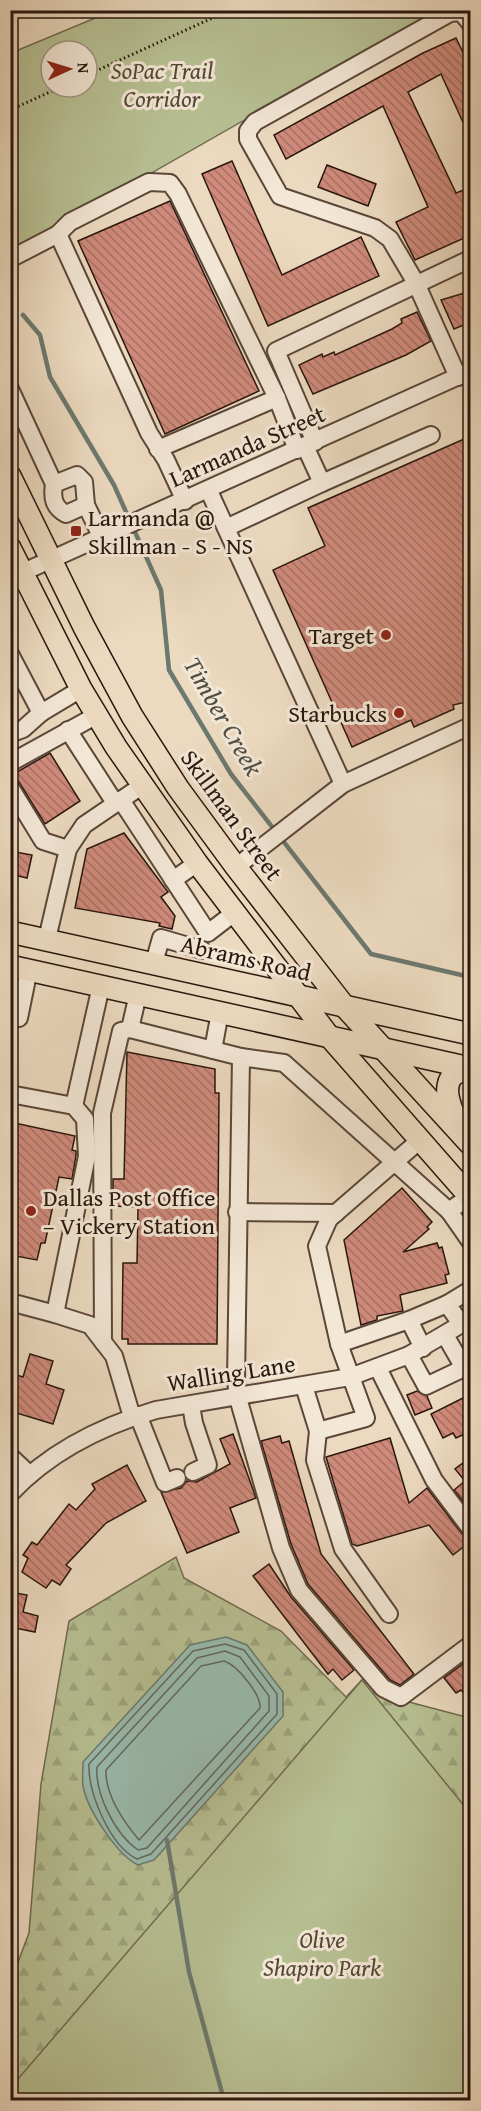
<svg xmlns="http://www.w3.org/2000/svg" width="481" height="2111" font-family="'Gentium Book Plus',serif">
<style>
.forest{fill:url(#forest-firs);stroke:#706b50;stroke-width:1.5}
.park{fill:#b7c093;stroke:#706b50;stroke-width:1.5;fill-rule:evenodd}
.water{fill:#99bbaf;stroke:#6c796e;stroke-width:1.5}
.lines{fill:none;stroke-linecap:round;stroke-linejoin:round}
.shore{stroke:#61685e;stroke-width:1.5}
.stream{stroke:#6c796e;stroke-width:4.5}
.building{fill:url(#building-back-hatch);stroke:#29160c;stroke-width:1.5}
.minor-casing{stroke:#5a4739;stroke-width:20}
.major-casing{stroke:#29160c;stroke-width:24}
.path{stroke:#29160c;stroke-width:3;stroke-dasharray:1.5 3;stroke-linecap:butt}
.minor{stroke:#f3e7d6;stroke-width:16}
.major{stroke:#ecdac0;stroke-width:21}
.poi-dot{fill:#8f2418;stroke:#f3e7d6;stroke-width:2}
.labels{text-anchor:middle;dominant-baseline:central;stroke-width:6;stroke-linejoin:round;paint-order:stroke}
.park-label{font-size:24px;font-style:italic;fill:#544934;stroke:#f3e7d6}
.street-label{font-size:24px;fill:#29160c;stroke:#f3e7d6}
.poi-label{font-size:24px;fill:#29160c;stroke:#f3e7d6;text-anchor:start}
.water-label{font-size:26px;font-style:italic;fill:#505045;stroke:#f3e7d6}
</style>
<defs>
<pattern id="forest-firs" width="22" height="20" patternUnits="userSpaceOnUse" patternTransform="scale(1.5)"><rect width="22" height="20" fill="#b7c093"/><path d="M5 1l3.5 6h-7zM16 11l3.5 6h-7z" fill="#9da47e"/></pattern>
<pattern id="building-back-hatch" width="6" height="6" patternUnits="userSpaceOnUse" patternTransform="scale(1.5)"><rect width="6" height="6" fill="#cf8a7b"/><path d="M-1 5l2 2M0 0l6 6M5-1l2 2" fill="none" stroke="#a87063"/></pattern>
</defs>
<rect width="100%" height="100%" fill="#ecdac0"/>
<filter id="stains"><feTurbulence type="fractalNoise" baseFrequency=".00333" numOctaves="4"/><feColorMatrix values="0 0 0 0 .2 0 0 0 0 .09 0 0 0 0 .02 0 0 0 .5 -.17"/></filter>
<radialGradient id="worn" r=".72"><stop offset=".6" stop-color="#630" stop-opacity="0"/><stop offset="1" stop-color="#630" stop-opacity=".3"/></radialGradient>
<path class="forest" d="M176 1557 184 1578 281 1631 346 1697 362 1680 371 1692 470 1718V2097L11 2100 10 1983 29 1933 41 1784 69 1621Z"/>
<g class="park">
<path d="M112 11H436L11 253V53ZM51 51H87V87H51Z"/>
<path d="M362 1680 470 1813V2100H11V2087Z"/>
</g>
<path class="water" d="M226 1637 247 1645 283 1692V1716L154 1860 138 1865C117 1855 87 1809 83 1786 82 1778 83 1770 83 1762L190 1645Z"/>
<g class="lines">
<g class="shore">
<path d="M225 1644 244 1650 277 1694V1714L151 1854 137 1859C110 1846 88 1793 89 1764L193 1651Z"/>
<path d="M225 1651 240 1657 269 1696V1711L147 1848 138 1850C115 1834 95 1794 97 1767L197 1658Z"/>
<path d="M224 1661C237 1665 261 1694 260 1708L139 1840C124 1822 105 1794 106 1770L201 1666Z"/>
</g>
<g class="stream">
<path d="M23 315 40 335 50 377 114 485 161 590 169 670 231 774 371 954 470 977"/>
<path d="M167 1840 189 1972 224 2100"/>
</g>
</g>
<g class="building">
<path d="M456 38 471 69V140L441 74 408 92 456 193 471 187V235L415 260 396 222 428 207 383 106 286 159 274 135 423 53Z"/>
<path d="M232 161 282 275 361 237 379 276 268 326 202 174Z"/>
<path d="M327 165 376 184 368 206 318 187Z"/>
<path d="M170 201 259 391 165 434 78 241Z"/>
<path d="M468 292 471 300V322L454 329 441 300Z"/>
<path d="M417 312 431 341 406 355 313 394 299 365 322 354 323 357 334 352 335 355 392 329 402 323 401 319Z"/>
<path d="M471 436V701L453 705 454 709 414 727 411 720 352 747 273 570 325 546 308 508Z"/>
<path d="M50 753 80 801 45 824 19 782 10 776Z"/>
<path d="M124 833 168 892 161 897 175 916 172 929 159 926 160 923 75 908 87 849Z"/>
<path d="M10 851 32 855 27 878 10 874Z"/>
<path d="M127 1052 215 1069V1093H219L217 1344H128V1339H122L123 1263H137L138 1207 113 1206V1179H124Z"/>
<path d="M10 1122 75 1136 72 1150 76 1151V1155L72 1179 59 1177 45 1243H41L37 1260 10 1255Z"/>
<path d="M402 1188 432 1222 427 1227 429 1229 403 1252 437 1243 439 1248 442 1247 449 1274 445 1275 447 1283 400 1295 403 1311 377 1316V1320L361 1325 344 1240Z"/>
<path d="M30 1354 53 1361 46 1384 64 1390 53 1424 10 1411V1373L23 1377Z"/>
<path d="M417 1391 427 1396 432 1408 415 1415 407 1395Z"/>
<path d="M471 1394V1431L456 1438 453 1433 443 1438 431 1414Z"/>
<path d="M233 1434 256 1498 230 1508 239 1532 187 1553 161 1492 181 1488 187 1481 197 1482 230 1464 220 1439Z"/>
<path d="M280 1436 282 1443 289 1441 321 1554 414 1674 400 1685 390 1680 308 1584 291 1544 261 1441Z"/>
<path d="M390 1438 409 1503 427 1488 462 1534 471 1538V1541L453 1555 429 1525 357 1546 352 1544 326 1457Z"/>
<path d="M471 1457V1511L454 1490 465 1481 455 1469Z"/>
<path d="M127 1465 146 1501 106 1523 66 1565 71 1569 60 1585 52 1580 46 1588 22 1572 28 1558 23 1555 32 1542 37 1545 69 1504 76 1510 95 1489 92 1484Z"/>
<path d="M269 1564 291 1597 354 1670 342 1680 333 1669 328 1674 253 1576Z"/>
<path d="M10 1592 27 1595 23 1612 38 1616 35 1632 10 1627Z"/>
<path d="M471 1658V1701L461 1690 456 1693 444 1678Z"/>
</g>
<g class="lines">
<defs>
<g id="minor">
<path d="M10 259 58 234"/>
<path d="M458 377 416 283 390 239 375 228 280 196 248 139V131L255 122 450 13 461 12 470 23"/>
<path d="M10 389 54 484C52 497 53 507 66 514L86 505 102 538"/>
<path d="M315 442 276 351 470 259"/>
<path d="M158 449 277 398"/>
<path d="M322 483 431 435"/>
<path d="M54 484 77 475 84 482 86 505"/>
<path d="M209 491 343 784"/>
<path d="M185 501 166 460 149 433 58 234 70 222 149 182 170 183 178 194 277 398 297 450"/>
<path d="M226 528 322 483 305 446"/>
<path d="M10 578 470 371"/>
<path d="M10 654 41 713 81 689"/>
<path d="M68 730 115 803"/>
<path d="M10 734 23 729 41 713"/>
<path d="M10 763 97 715"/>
<path d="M10 787 43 841 68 849 47 939"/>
<path d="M121 800 208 933 234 913"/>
<path d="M68 849 84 825 143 785"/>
<path d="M236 867 343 784 470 726"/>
<path d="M173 880 197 863"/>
<path d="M154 963 161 938 202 950"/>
<path d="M19 1018 29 969"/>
<path d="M130 1029 138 994"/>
<path d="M213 1050 220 1012"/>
<path d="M10 1094 74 1106 85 1119 87 1156 55 1314 90 1325 114 1356 132 1417"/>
<path d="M74 1106 101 986"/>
<path d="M470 1196 449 1211 470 1241"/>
<path d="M449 1211 284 1063 241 1057 236 1380 238 1398 281 1548 299 1590 383 1688 401 1697 470 1645"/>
<path d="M237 1212 336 1213"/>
<path d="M10 1302 55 1314"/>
<path d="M462 1325 447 1304 470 1290"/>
<path d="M103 1342 102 1113 121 1031 130 1029 241 1057"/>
<path d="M339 1344 409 1320"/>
<path d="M423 1348 409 1320 447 1304"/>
<path d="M409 1355 426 1386 464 1368 445 1335"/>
<path d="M378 1368 434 1480 470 1528"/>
<path d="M304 1386 318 1431 366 1418 339 1344 317 1246 329 1219 420 1140"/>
<path d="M191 1405 194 1423 208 1465 193 1472"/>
<path d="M138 1415 165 1483 177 1478"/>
<path d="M318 1431 315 1460 343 1549 389 1614"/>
<path d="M10 1456 29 1474"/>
<path d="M10 1494C49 1452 102 1426 156 1410L350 1377 409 1355 470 1319"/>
</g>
<g id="major">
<path d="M10 476 84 627 132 716 178 788 236 867 345 1007 470 1144"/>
<path d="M10 548 81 689 116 747 197 863 328 1035 470 1197"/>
<path d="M10 932 470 1034"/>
<path d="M10 966 470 1068"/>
<path d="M458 1125C452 1110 441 1089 453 1075L469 1067"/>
</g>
</defs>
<use href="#minor" class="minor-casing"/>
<use href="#major" class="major-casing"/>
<g class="path">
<path d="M87 75 230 10"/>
<path d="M10 110 61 87"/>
</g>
<use href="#minor" class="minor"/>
<use href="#major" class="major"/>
</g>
<g class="poi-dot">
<rect x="70" y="525" width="12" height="12" rx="3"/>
<circle cx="386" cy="635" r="6"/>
<circle cx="399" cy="713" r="6"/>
<circle cx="31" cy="1211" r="6"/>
</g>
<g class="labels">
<g class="park-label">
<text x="162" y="70">SoPac Trail<tspan x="162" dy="28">Corridor</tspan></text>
<text x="322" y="1939">Olive<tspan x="322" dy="28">Shapiro Park</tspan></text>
</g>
<g class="street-label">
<text transform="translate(247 446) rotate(-24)">Larmanda Street</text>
<text transform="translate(232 815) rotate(54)">Skillman Street</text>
<text transform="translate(246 958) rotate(13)">Abrams Road</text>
<text transform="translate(231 1373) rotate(-9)">Walling Lane</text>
</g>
<g class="poi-label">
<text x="88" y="517">Larmanda @<tspan x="88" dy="28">Skillman - S - NS</tspan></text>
<text x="374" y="635" text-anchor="end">Target</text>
<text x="387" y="713" text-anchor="end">Starbucks</text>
<text x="43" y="1197">Dallas Post Office<tspan x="43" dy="28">– Vickery Station</tspan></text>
</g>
<g class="water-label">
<text transform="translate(224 716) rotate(60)">Timber Creek</text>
</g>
</g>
<rect width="481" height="2111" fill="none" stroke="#ecdac0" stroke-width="36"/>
<rect x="12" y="12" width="457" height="2087" fill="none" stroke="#29160c" stroke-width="3"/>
<rect x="18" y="18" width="445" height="2075" fill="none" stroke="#29160c" stroke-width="1.5"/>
<g transform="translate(69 69) rotate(86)"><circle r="28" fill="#f3e7d6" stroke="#a29385" stroke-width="1.5"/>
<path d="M0-4.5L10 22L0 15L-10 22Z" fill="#8f2418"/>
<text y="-9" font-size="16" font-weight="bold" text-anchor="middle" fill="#29160c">N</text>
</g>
<rect width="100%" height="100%" filter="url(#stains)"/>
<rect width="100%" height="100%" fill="url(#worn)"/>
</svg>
